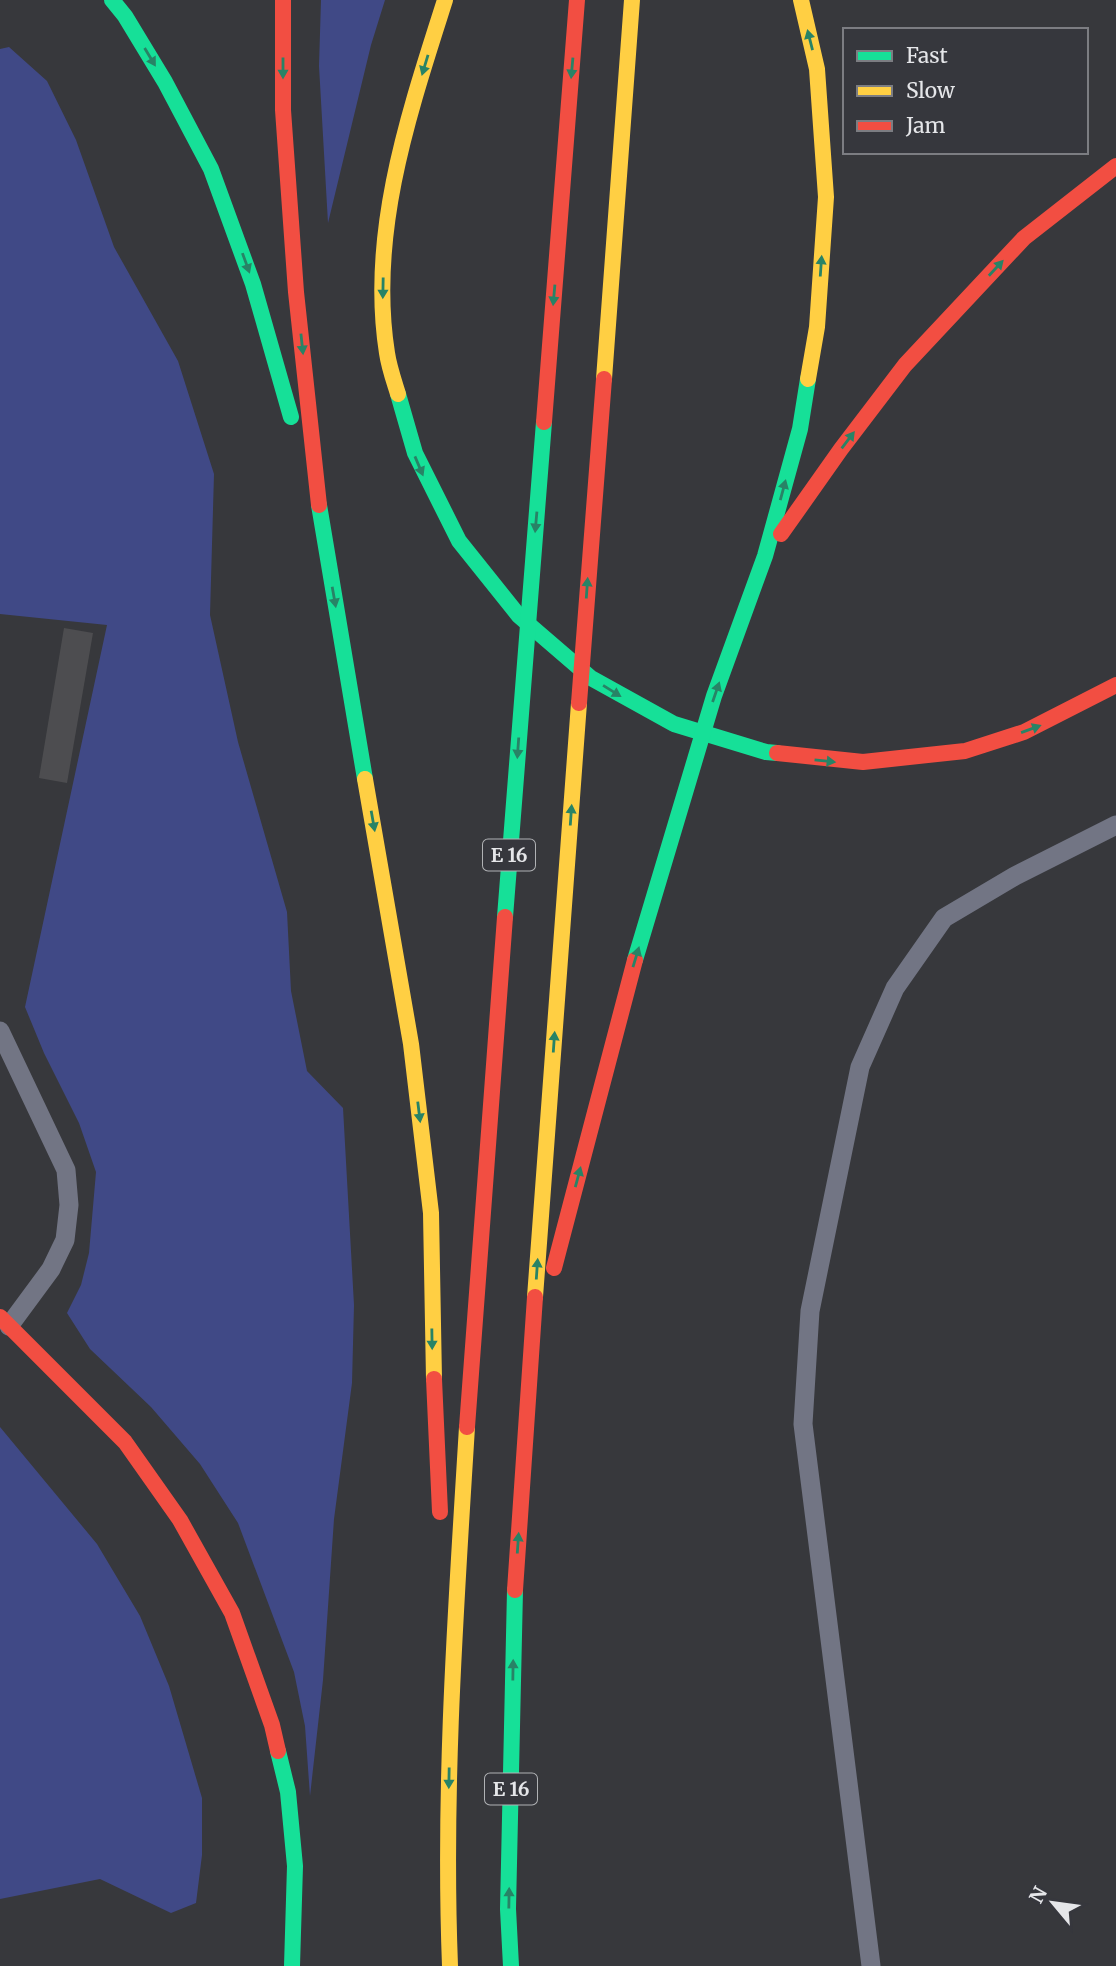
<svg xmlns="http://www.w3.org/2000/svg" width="1116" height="1966" font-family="Merriweather,serif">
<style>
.green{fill:#404986}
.building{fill:#4d4d50}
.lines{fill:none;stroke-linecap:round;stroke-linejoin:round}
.lane{stroke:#727584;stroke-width:19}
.fast{stroke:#16e098;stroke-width:16}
.slow{stroke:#ffcf43;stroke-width:16}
.jam{stroke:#f24e42;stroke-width:16}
.oneway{fill:#288366}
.labels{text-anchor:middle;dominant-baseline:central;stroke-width:6;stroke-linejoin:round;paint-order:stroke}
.shield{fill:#36373d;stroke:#b0b2b5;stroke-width:2}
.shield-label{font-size:19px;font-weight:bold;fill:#e5e6e9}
</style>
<rect width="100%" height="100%" fill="#37383c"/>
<g class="green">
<path d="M321 0H385L371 45 328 223 319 66Z"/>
<path d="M9 47 47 81 76 140 114 247 178 361 214 474 210 615 238 742 287 912 291 991 307 1071 343 1108 354 1305 352 1383 334 1519 323 1680 310 1796 305 1726 294 1672 238 1523 200 1464 151 1407 90 1349 67 1313 81 1285 89 1253 96 1172 79 1123 44 1053 25 1007 107 625 0 614V49Z"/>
<path d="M0 1427 97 1544 140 1616 169 1686 202 1798V1855L196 1903 171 1913 100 1879 0 1899Z"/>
</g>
<path class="building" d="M64 628 93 633 67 783 39 778Z"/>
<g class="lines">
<g class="lane">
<path d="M0 1031 66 1170 69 1205 65 1240 51 1269 9 1326"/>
<path d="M871 1966 803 1424 810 1311 860 1067 895 988 944 918 1015 876 1116 825"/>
</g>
<g class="fast">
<path d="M112 0 125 16 165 82 211 169 253 284 291 417"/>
<path d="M398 394 415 453 459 541 519 616 591 678 674 724 766 752 777 753"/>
<path d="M319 505 365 779"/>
<path d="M505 917 544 422"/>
<path d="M635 960 714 696 765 556 800 429 808 379"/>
<path d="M278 1751 288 1792 295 1866 292 1966"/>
<path d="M511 1966 508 1909 515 1590"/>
</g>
<g class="slow">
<path d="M801 0 817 69 826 197 817 327 808 379"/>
<path d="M604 379 632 0"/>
<path d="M398 394C394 381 389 367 387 353 368 233 409 113 445 0"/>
<path d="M365 779 411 1044 431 1213 434 1379"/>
<path d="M535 1297 579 703"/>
<path d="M450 1966C443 1786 456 1607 467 1427"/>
</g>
<g class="jam">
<path d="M283 0V110L296 292 319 505"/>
<path d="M544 422 577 0"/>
<path d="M781 534 841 449 905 365 1024 238 1116 166"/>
<path d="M579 703 604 379"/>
<path d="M777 753 863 762 965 751 1024 732 1116 685"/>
<path d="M554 1268 635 960"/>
<path d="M0 1317 125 1442 180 1520 232 1613 272 1725 278 1751"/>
<path d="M434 1379 440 1512"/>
<path d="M467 1427 505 917"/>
<path d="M515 1590 535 1297"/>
</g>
</g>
<defs><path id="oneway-solid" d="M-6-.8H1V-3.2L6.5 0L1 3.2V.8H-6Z" transform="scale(1.75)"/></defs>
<g class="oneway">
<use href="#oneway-solid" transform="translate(810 40) rotate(-104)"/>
<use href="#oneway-solid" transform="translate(150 57) rotate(59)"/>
<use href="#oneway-solid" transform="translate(425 65) rotate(107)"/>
<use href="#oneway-solid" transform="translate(283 68) rotate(90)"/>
<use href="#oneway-solid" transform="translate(572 68) rotate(95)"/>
<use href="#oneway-solid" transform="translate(246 263) rotate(70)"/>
<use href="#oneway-solid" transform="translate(821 266) rotate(-86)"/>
<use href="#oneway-solid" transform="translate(996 268) rotate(-47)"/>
<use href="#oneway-solid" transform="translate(383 288) rotate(91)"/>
<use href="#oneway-solid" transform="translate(554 295) rotate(95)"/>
<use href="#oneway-solid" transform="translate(302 344) rotate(84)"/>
<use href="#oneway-solid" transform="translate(848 440) rotate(-53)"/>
<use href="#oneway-solid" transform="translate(419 466) rotate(67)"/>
<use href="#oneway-solid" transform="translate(783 490) rotate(-75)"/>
<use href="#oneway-solid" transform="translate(536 522) rotate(95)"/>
<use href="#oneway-solid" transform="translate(587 588) rotate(-86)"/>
<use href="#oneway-solid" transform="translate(334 597) rotate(80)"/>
<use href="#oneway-solid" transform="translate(612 691) rotate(32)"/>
<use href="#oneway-solid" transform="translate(716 692) rotate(-71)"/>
<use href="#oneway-solid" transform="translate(1031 729) rotate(-20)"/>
<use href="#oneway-solid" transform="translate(518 748) rotate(94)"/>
<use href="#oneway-solid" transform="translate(825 761) rotate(6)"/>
<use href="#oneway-solid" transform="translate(571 815) rotate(-86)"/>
<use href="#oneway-solid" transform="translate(373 821) rotate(80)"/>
<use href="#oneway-solid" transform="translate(636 957) rotate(-73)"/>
<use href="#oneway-solid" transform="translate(554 1042) rotate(-86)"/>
<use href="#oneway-solid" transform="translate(419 1112) rotate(83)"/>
<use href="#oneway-solid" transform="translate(578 1177) rotate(-75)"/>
<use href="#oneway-solid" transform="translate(537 1269) rotate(-86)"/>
<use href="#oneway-solid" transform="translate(432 1339) rotate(89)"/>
<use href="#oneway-solid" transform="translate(518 1543) rotate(-86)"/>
<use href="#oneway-solid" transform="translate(513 1670) rotate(-89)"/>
<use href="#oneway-solid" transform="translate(449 1778) rotate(91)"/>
<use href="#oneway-solid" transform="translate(509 1898) rotate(-89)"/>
</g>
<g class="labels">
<g class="shield">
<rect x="483" y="839.5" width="52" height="31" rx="5"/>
<rect x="485" y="1773.5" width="52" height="31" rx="5"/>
</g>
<g class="shield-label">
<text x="509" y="855">E 16</text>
<text x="511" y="1789">E 16</text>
</g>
</g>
<rect x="843" y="28" width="245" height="126" fill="#36373d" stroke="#7c7d82" stroke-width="2"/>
<rect x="857" y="51" width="35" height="10" fill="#16e098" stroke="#7c7d82" stroke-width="2"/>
<text x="906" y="63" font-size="21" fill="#e5e6e9">Fast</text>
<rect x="857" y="86" width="35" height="10" fill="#ffcf43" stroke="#7c7d82" stroke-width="2"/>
<text x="906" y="98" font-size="21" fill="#e5e6e9">Slow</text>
<rect x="857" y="121" width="35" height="10" fill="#f24e42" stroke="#7c7d82" stroke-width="2"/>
<text x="906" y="133" font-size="21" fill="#e5e6e9">Jam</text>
<g transform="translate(1053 1903) rotate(299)" stroke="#36373d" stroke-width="5" paint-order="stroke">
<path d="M0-5L12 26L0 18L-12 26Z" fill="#e5e6e9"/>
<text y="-10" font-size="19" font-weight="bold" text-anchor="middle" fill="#e5e6e9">N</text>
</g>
</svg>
